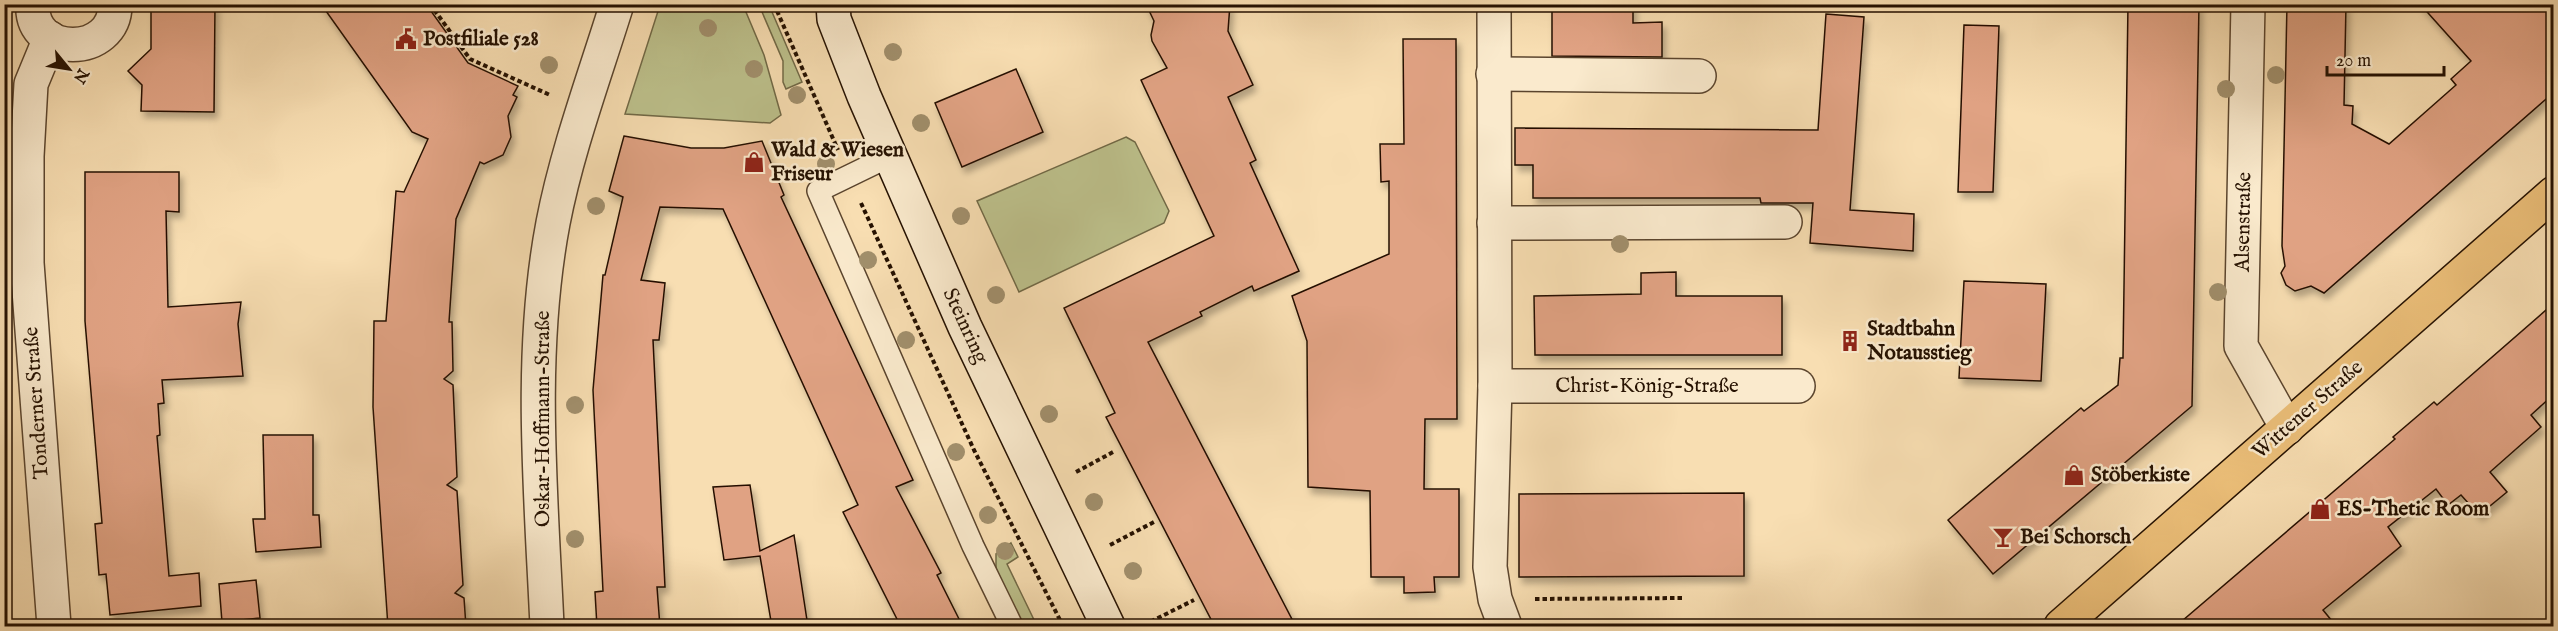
<svg xmlns="http://www.w3.org/2000/svg" width="2558" height="631" font-family="'IM FELL English',serif">
<style>
.green{fill:#bdc18c;stroke:#716946;stroke-width:1.5}
.building{fill:#e0a283;stroke:#251101;stroke-width:1.5;filter:url(#shadow)}
.lines{fill:none;stroke-linecap:round;stroke-linejoin:round}
.lane-casing{stroke:#5a442d;stroke-width:24}
.street-casing{stroke:#5a442d;stroke-width:36}
.secondary-casing{stroke:#251101;stroke-width:36}
.primary-casing{stroke:#251101;stroke-width:36}
.path{stroke:#251101;stroke-width:4;stroke-dasharray:4.5 3;stroke-linecap:butt}
.lane{stroke:#faeacd;stroke-width:21}
.street{stroke:#faeacd;stroke-width:33}
.secondary{stroke:#faeacd;stroke-width:33}
.primary{stroke:#ecbf79;stroke-width:33}
.tree{fill:#a18f6c}
.labels{text-anchor:middle;dominant-baseline:central;stroke-width:5;stroke-linejoin:round;paint-order:stroke}
.poi-label{font-size:21px;font-weight:bold;fill:#251101;stroke:#faeacd;text-anchor:start}
.street-label{font-size:21px;fill:#251101;stroke:#faeacd}
</style>
<defs>
<filter id="shadow"><feDropShadow dx="3.5" dy="6" stdDeviation="3" flood-color="#0004"/></filter>
</defs>
<rect width="100%" height="100%" fill="#f8deb2"/>
<filter id="stains"><feTurbulence type="fractalNoise" baseFrequency=".00333" numOctaves="4"/><feColorMatrix values="0 0 0 0 .2 0 0 0 0 .09 0 0 0 0 .02 0 0 0 .5 -.17"/></filter>
<radialGradient id="worn" r=".72"><stop offset=".6" stop-color="#630" stop-opacity="0"/><stop offset="1" stop-color="#630" stop-opacity=".3"/></radialGradient>
<g class="green">
<path d="M660 5H743L764 55 781 115 770 123 625 114Z"/>
<path d="M759 5H769L802 82 786 89 783 82V61Z"/>
<path d="M1126 137 1135 142 1169 211 1164 223 1019 292 977 201Z"/>
<path d="M1011 543 1018 557 1007 564 1037 626H1023L996 569V554Z"/>
</g>
<g class="building">
<path d="M151 4H215L214 112 141 111 142 85 128 71 151 49Z"/>
<path d="M321 4H426L468 63 518 86 513 95 517 97 508 116 511 137 503 155 484 164 480 162 456 219 449 322H452L453 371 444 379 453 385 457 477 447 485 457 491 463 585 455 593 464 598 466 627H388L373 407 374 321H386L396 191 404 192 428 139 412 132Z"/>
<path d="M1146 4H1230L1228 31 1253 85 1228 97 1256 160 1250 163 1299 271 1254 291 1252 286 1200 312 1202 316 1148 342 1296 627H1215L1106 417 1115 413 1064 308 1214 236 1141 80 1167 68 1152 41 1151 35 1154 21Z"/>
<path d="M1552 4H1633V23L1662 22V57L1552 56Z"/>
<path d="M2128 4H2199L2192 406 1993 574 1948 520 2081 408 2084 411 2118 385 2120 358H2123Z"/>
<path d="M2287 4H2346L2344 105 2353 106 2352 124 2389 144 2456 85 2451 79 2471 61 2420 4H2553V93L2324 293 2311 286 2295 291 2286 285 2281 273 2285 266 2282 246Z"/>
<path d="M1826 14 1864 17 1850 210 1914 214 1913 251 1810 243 1813 203H1761L1760 198H1533V165H1515V128L1818 130Z"/>
<path d="M1964 25 1999 26 1993 192H1958Z"/>
<path d="M1403 39H1456L1457 419H1425L1424 489H1459V577H1434L1435 592 1404 593V577H1371L1370 491 1308 487 1307 341 1292 296 1389 254V181L1381 182 1380 144H1404Z"/>
<path d="M1016 69 1043 132 962 167 935 103Z"/>
<path d="M624 136 691 148H724L762 141 784 195 781 197 913 480 896 487 941 573 937 575 963 627H901L843 512 858 505 723 209 660 207 641 280 665 283 659 340H653L665 587H657L660 627H597L595 592 603 591 593 390 603 275H605L623 197 609 191Z"/>
<path d="M85 172H179V212L166 211 168 307 241 302 238 324 243 376 162 380 164 403 158 404 160 435 157 436 169 576 199 573 201 606 110 615 106 574 99 575 95 524 102 523 85 321Z"/>
<path d="M1676 272V296H1782V355H1535L1534 296 1641 294V273Z"/>
<path d="M1964 281 2046 284 2041 381 1959 378Z"/>
<path d="M2553 304V395L2531 415 2541 427 2490 472 2507 492 2479 515 2461 495 2448 505 2436 489 2388 527 2401 546 2323 610 2337 627H2175L2395 439 2393 437 2434 402 2437 405Z"/>
<path d="M263 435H313V515H319L321 547 256 552 253 519H265Z"/>
<path d="M750 485 760 551 794 535 808 627H772L760 556 724 560 713 487Z"/>
<path d="M1744 493V576L1519 577V494Z"/>
<path d="M256 580 260 618 222 622 219 584Z"/>
</g>
<g class="lines">
<defs>
<path id="lane" d="M890 156 818 191 973 546 1012 626"/>
<g id="street">
<path d="M33 4C29 58 116 58 115 4"/>
<path d="M1494 4 1495 386 1490 567 1495 599 1505 626"/>
<path d="M2248 4 2241 346 2287 428"/>
<path d="M50 38 31 84 27 156V263L54 626"/>
<path d="M1493 74 1699 76"/>
<path d="M1494 223 1785 222"/>
<path d="M1495 386H1798"/>
<path d="M547 626C541 493 528 355 553 223 567 150 595 75 617 4"/>
</g>
<path id="secondary" d="M833 4 834 19 864 96 965 327 1108 626"/>
<path id="primary" d="M2061 626 2554 193"/>
</defs>
<use href="#lane" class="lane-casing"/>
<use href="#street" class="street-casing"/>
<use href="#secondary" class="secondary-casing"/>
<use href="#primary" class="primary-casing"/>
<g class="path">
<path d="M430 4 470 59 550 95"/>
<path d="M774 4 838 150"/>
<path d="M861 203 974 450 1063 626"/>
<path d="M1076 472 1115 451"/>
<path d="M1110 545 1154 522"/>
<path d="M1535 599 1685 598"/>
<path d="M1144 625 1194 600"/>
</g>
<use href="#lane" class="lane"/>
<use href="#street" class="street"/>
<use href="#secondary" class="secondary"/>
<use href="#primary" class="primary"/>
</g>
<g class="tree">
<circle cx="708" cy="28" r="9"/>
<circle cx="893" cy="52" r="9"/>
<circle cx="549" cy="65" r="9"/>
<circle cx="754" cy="69" r="9"/>
<circle cx="2276" cy="75" r="9"/>
<circle cx="2226" cy="89" r="9"/>
<circle cx="797" cy="95" r="9"/>
<circle cx="921" cy="123" r="9"/>
<circle cx="826" cy="164" r="9"/>
<circle cx="596" cy="206" r="9"/>
<circle cx="961" cy="216" r="9"/>
<circle cx="1620" cy="244" r="9"/>
<circle cx="868" cy="260" r="9"/>
<circle cx="2218" cy="292" r="9"/>
<circle cx="996" cy="295" r="9"/>
<circle cx="906" cy="340" r="9"/>
<circle cx="575" cy="405" r="9"/>
<circle cx="1049" cy="414" r="9"/>
<circle cx="956" cy="452" r="9"/>
<circle cx="1094" cy="502" r="9"/>
<circle cx="988" cy="515" r="9"/>
<circle cx="575" cy="539" r="9"/>
<circle cx="1005" cy="551" r="9"/>
<circle cx="1133" cy="571" r="9"/>
</g>
<defs>
<symbol id="civic-bare" viewBox="-9 -9 18 18"><path d="M-.6-6.5H3V-4.5H.6V-3L4-1V1h2V6H-6V1h2V-1L-.6-3ZM-1.2 2.5V6h2.4V2.5Z" fill="#8f2418" stroke="#faeacd" stroke-width="2.5" paint-order="stroke"/></symbol>
<symbol id="shop-bare" viewBox="-9 -9 18 18"><path d="M-5-2.5h2.3a2.7 3.5 0 0 1 5.4 0H5L5.5 6h-11ZM-1.5-2.5h3a1.5 2.3 0 0 0-3 0Z" fill="#8f2418" stroke="#faeacd" stroke-width="2.5" paint-order="stroke"/></symbol>
<symbol id="building-bare" viewBox="-9 -9 18 18"><path d="M-4-6H4V6H1V3H-1V6H-4ZM-2.5-4.3h1.7v1.8h-1.7ZM.8-4.3h1.7v1.8H.8ZM-2.5-1h1.7V.8h-1.7ZM.8-1h1.7V.8H.8Z" fill="#8f2418" stroke="#faeacd" stroke-width="2.5" paint-order="stroke"/></symbol>
<symbol id="bar-bare" viewBox="-9 -9 18 18"><path d="M-6-5H6L.8 .8V4.5H3.5V6h-7V4.5H-.8V.8Z" fill="#8f2418" stroke="#faeacd" stroke-width="2.5" paint-order="stroke"/></symbol>
</defs>
<g fill-rule="evenodd">
<use href="#civic-bare" x="391" y="24" width="30" height="30"/>
<use href="#shop-bare" x="739" y="147" width="30" height="30"/>
<use href="#building-bare" x="1835" y="326" width="30" height="30"/>
<use href="#shop-bare" x="2059" y="460" width="30" height="30"/>
<use href="#shop-bare" x="2305" y="494" width="30" height="30"/>
<use href="#bar-bare" x="1988" y="522" width="30" height="30"/>
</g>
<g class="labels">
<g class="poi-label">
<text x="423" y="39">Postfiliale 528</text>
<text x="771" y="150">Wald &amp; Wiesen<tspan x="771" dy="24">Friseur</tspan></text>
<text x="1867" y="329">Stadtbahn<tspan x="1867" dy="24">Notausstieg</tspan></text>
<text x="2091" y="475">Stöberkiste</text>
<text x="2337" y="509">ES-Thetic Room</text>
<text x="2020" y="537">Bei Schorsch</text>
</g>
<g class="street-label">
<text transform="translate(2244 222) rotate(-89)">Alsenstraße</text>
<text transform="translate(965 326) rotate(65)">Steinring</text>
<text x="1647" y="386">Christ-König-Straße</text>
<text transform="translate(37 403) rotate(-94)">Tonderner Straße</text>
<text transform="translate(2308 410) rotate(-41)">Wittener Straße</text>
<text transform="translate(543 419) rotate(-90)">Oskar-Hoffmann-Straße</text>
</g>
</g>
<rect width="2558" height="631" fill="none" stroke="#f8deb2" stroke-width="24"/>
<rect x="6" y="6" width="2546" height="619" fill="none" stroke="#251101" stroke-width="3"/>
<rect x="12" y="12" width="2534" height="607" fill="none" stroke="#251101" stroke-width="1.5"/>
<g transform="translate(69 69) rotate(120)" stroke="#faeacd" stroke-width="4.5" paint-order="stroke">
<path d="M0-4.5L10 22L0 15L-10 22Z" fill="#251101"/>
<text y="-9" font-size="16" font-weight="bold" text-anchor="middle" fill="#251101">N</text>
</g>
<path d="M2327 66v9h117v-9" fill="none" stroke="#251101" stroke-width="3"/>
<text x="2336" y="66" font-size="18" fill="#251101" stroke="#faeacd" stroke-width="4.5" paint-order="stroke">20 m</text>
<rect width="100%" height="100%" filter="url(#stains)"/>
<rect width="100%" height="100%" fill="url(#worn)"/>
</svg>
